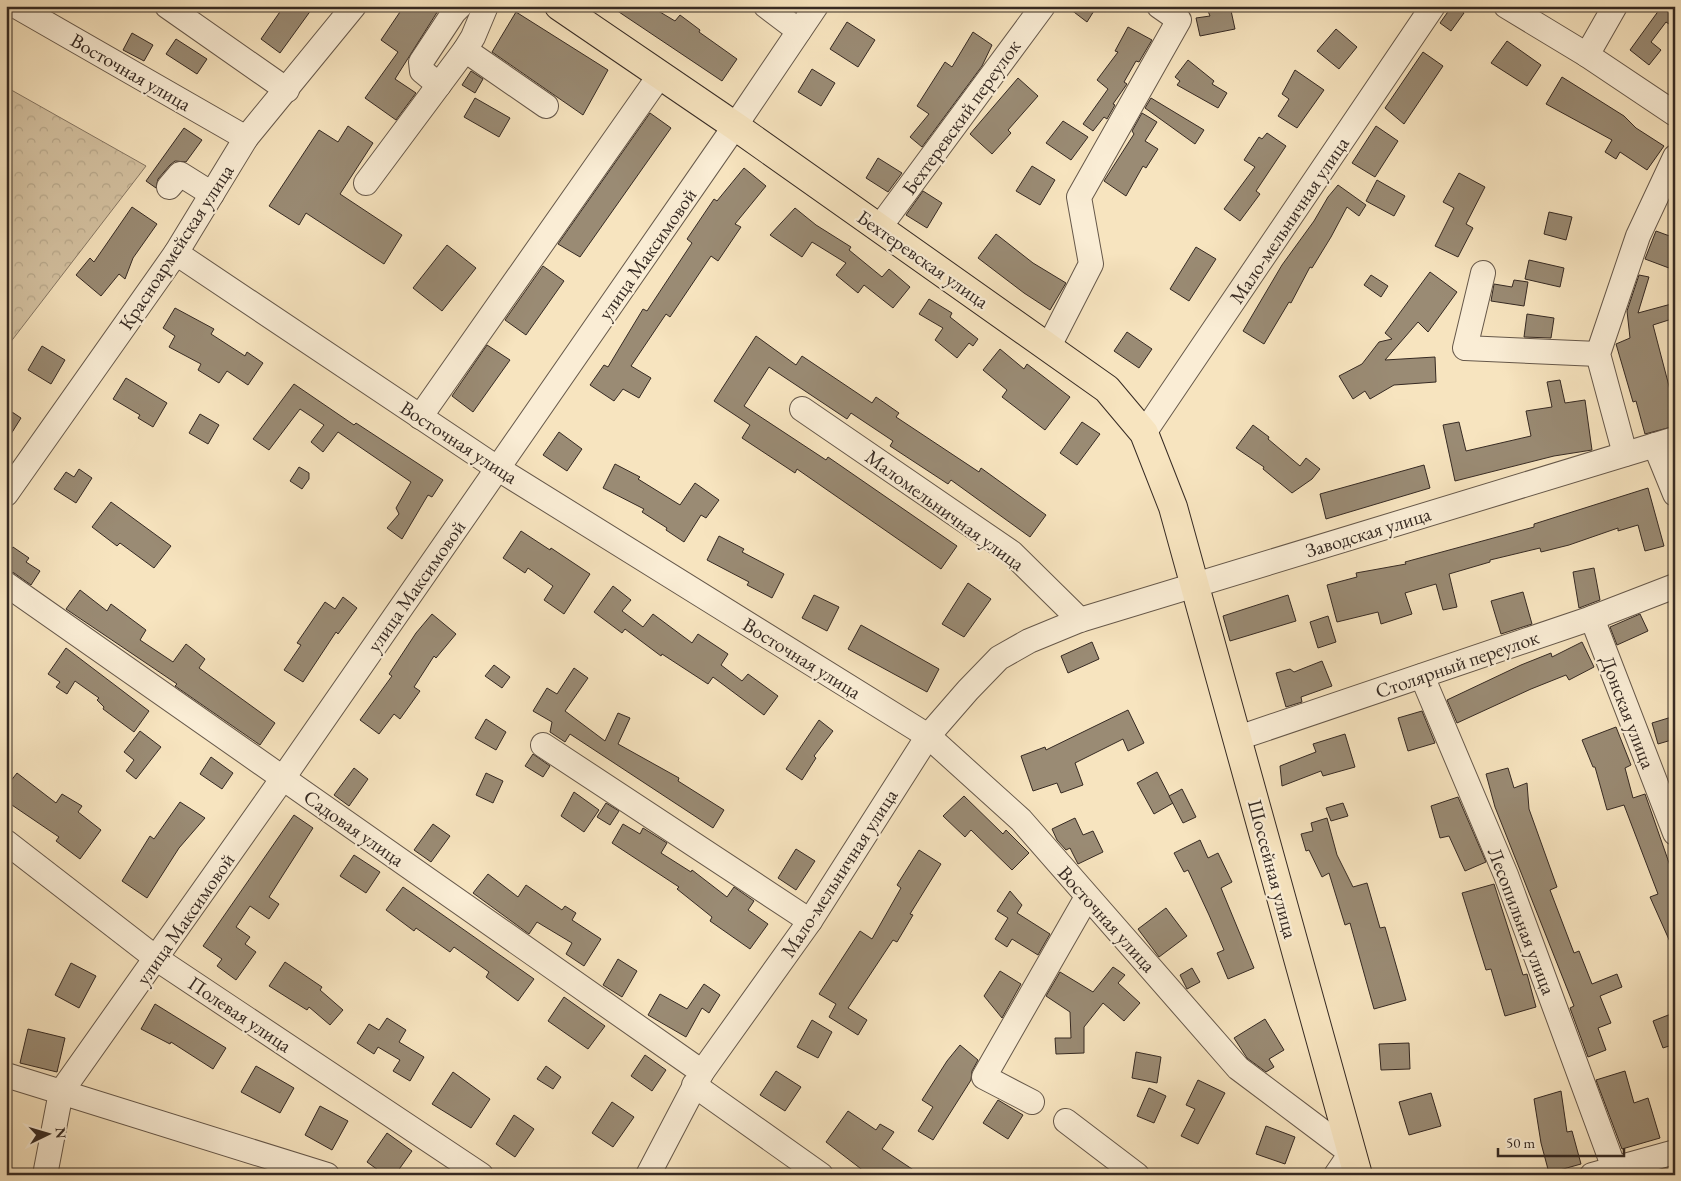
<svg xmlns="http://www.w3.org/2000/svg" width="1681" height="1181" font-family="'EB Garamond',serif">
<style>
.park{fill:url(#park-crowns);stroke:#867764}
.building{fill:#9a8b74;stroke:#362a23}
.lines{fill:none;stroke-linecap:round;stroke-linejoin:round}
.minor-casing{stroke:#66584a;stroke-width:26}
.major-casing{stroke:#362a23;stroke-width:30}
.minor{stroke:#faedd5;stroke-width:24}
.major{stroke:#f7e4bf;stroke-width:28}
.labels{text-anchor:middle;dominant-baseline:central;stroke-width:4.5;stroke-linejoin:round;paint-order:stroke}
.street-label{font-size:20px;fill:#362a23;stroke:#faedd5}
</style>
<defs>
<pattern id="park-crowns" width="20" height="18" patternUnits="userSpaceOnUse" patternTransform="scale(1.25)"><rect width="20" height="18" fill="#d6c4a4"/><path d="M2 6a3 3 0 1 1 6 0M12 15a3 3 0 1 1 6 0" fill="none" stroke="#b8a98d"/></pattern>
</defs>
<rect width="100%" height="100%" fill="#f7e4bf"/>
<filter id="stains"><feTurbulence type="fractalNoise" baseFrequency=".004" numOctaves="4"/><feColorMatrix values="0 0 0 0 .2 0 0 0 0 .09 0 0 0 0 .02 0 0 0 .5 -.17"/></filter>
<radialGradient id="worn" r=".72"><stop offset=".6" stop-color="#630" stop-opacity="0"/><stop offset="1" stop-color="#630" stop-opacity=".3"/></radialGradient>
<path class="park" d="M6 87 146 166 6 348Z"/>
<g class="building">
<path d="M284 6H314L280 53 261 39Z"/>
<path d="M404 6H441L395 79 416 93 396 120 365 98 398 52 381 40Z"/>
<path d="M610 6H650L675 21 680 15 700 30 699 32 737 59 722 81Z"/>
<path d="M1066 6H1097L1087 22Z"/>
<path d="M1206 6H1230L1235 29 1200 36 1196 18 1210 16Z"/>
<path d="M1452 6H1456L1464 13 1451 31 1440 23Z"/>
<path d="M1662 6H1675V28L1666 22 1651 42 1661 50 1649 65 1630 50Z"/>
<path d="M516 12 608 70 583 115 492 52Z"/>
<path d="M847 22 875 40 858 67 830 49Z"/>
<path d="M1128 27 1152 40 1139 62 1136 61 1124 82 1127 84 1113 104 1115 105 1107 119 1104 117 1093 131 1083 124 1108 89 1097 80 1118 52 1115 51Z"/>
<path d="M1336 29 1357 47 1339 69 1317 51Z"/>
<path d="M973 32 992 45 982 66 922 147 910 137 929 114 917 106 945 62 952 67Z"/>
<path d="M132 33 153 45 144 61 123 50Z"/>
<path d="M176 39 207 59 197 74 166 54Z"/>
<path d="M1507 41 1541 65 1527 86 1491 63Z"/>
<path d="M1423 52 1443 66 1404 124 1385 108Z"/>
<path d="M1188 60 1214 81 1212 84 1227 93 1218 108 1177 85 1180 81 1175 77Z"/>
<path d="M812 69 835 83 821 106 798 92Z"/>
<path d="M1295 70 1324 90 1297 128 1278 116 1289 99 1282 94Z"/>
<path d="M471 71 483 79 475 93 462 85Z"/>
<path d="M1562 77 1624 116 1636 128 1664 146 1647 170 1620 152 1616 159 1605 152 1612 140 1546 104Z"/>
<path d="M1018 78 1038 96 1008 130 1011 133 992 154 970 134Z"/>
<path d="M475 98 510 118 499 137 464 117Z"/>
<path d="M1151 98 1204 130 1195 144 1145 108Z"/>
<path d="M650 113 671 128 580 257 558 244Z"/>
<path d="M1142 113 1157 122 1145 141 1158 149 1146 168 1143 166 1126 196 1104 181 1134 134 1132 131Z"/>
<path d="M1063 121 1088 137 1071 160 1046 143Z"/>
<path d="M348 126 373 143 340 194 402 235 384 264 306 213 299 225 269 206 319 130 338 142Z"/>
<path d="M1376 126 1398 141 1375 177 1352 163Z"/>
<path d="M184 128 202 140 186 162 175 161 170 165 158 179 156 188 146 181Z"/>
<path d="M1267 133 1286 146 1256 191 1260 194 1240 221 1224 209 1255 167 1244 160 1259 137 1262 139Z"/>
<path d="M878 158 902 173 888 192 866 178Z"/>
<path d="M1032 166 1055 180 1040 205 1016 191Z"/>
<path d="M744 168 766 186 735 224 741 227 718 261 711 256 670 317 666 314 631 366 651 378 639 398 623 389 614 401 590 385 604 365 608 367 643 309 647 311 692 243 687 239 714 199 717 201Z"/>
<path d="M1459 173 1485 187 1466 224 1473 228 1458 257 1435 246 1454 208 1443 202Z"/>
<path d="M1377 180 1405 196 1394 216 1366 201Z"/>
<path d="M1338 185 1366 205 1359 216 1347 207 1331 237 1312 268 1310 267 1291 303 1289 302 1264 344 1243 331 1282 265 1314 221 1328 197Z"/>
<path d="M923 191 942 203 927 228 906 215Z"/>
<path d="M132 207 157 224 133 258 125 279 119 274 101 296 76 275 90 258 94 262Z"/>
<path d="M795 208 816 225 851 247 849 250 882 277 889 269 910 287 893 308 864 285 858 293 836 275 846 263 812 242 802 257 770 235Z"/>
<path d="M1549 212 1572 217 1566 240 1544 234Z"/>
<path d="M1656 231 1675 238V253L1669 268 1645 259Z"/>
<path d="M996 234 1033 263 1066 283 1050 310 1024 293 978 258Z"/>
<path d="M447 245 476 268 442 311 413 288Z"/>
<path d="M1196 247 1216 259 1189 301 1170 289Z"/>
<path d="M1529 260 1564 268 1560 287 1525 279Z"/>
<path d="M543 266 564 281 526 335 505 320Z"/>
<path d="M1430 272 1457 292 1428 332 1418 322 1385 360 1435 357 1436 382 1394 385 1370 399 1365 391 1353 399 1339 376 1362 364 1379 342 1392 339 1385 333Z"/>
<path d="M1371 275 1388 286 1381 297 1364 285Z"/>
<path d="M1639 275 1649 277 1638 313 1675 303V318L1653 325 1675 409V426L1645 434 1636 401 1633 402 1616 344 1630 338 1627 311Z"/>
<path d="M1514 280 1528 282 1524 306 1491 301 1494 284 1512 287Z"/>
<path d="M929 299 952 313 950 317 978 339 973 346 969 343 957 358 935 340 943 328 919 314Z"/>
<path d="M175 308 214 329 211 334 245 356 247 352 263 363 248 385 227 371 219 383 198 370 201 364 169 347 175 336 163 328Z"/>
<path d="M1527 314 1554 318 1551 338 1524 337Z"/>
<path d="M1127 332 1152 349 1139 368 1114 351Z"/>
<path d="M756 336 796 365 802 356 872 403 876 397 899 413 896 417 979 472 981 468 1046 515 1030 537 951 480 948 484 890 446 893 441 851 413 847 419 769 367 744 406 826 460 828 457 957 546 941 569 797 469 795 473 742 438 750 425 714 401Z"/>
<path d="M487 345 510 360 473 412 452 396Z"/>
<path d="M42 346 65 360 51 384 28 370Z"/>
<path d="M1000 349 1024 369 1027 364 1070 397 1045 430 1002 397 1007 390 983 370Z"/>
<path d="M126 378 167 403 153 427 138 418 140 415 113 399Z"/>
<path d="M1560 380 1565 403 1585 400 1592 450 1554 456 1455 481 1443 425 1459 422 1466 451 1531 436 1526 411 1552 407 1547 382Z"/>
<path d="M294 384 354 425 356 423 443 480 432 497 428 495 402 539 387 528 399 514 396 508 411 482 338 432 323 452 311 442 324 425 300 409 269 450 253 439Z"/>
<path d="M6 408 21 418 6 442Z"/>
<path d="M200 414 219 425 208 444 189 433Z"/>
<path d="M1082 422 1100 434 1077 465 1060 453Z"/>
<path d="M1253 425 1269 437 1268 439 1300 466 1306 458 1320 469 1312 479 1292 493 1263 469 1264 467 1236 448Z"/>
<path d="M559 432 582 449 567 471 543 455Z"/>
<path d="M615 464 640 477 638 479 680 505 695 483 719 500 706 518 701 515 684 542 666 530 667 528 642 512 644 509 603 488Z"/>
<path d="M1424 465 1430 488 1326 519 1320 494Z"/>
<path d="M299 467 309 473V479L302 489 290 481Z"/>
<path d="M79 469 92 478 76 503 54 489 66 472 74 477Z"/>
<path d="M1648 488 1664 546 1645 551 1638 525 1618 531V528L1569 545 1541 552 1540 548 1490 560V562L1449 574 1457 607 1443 610 1436 584 1405 593 1412 614 1381 624 1378 612 1337 622 1327 585 1357 577 1356 573 1406 564 1405 562 1534 527V524Z"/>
<path d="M111 502 171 546 154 568 120 543 117 546 92 527Z"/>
<path d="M521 531 550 550 551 548 590 574 564 614 544 600 553 586 528 568 525 573 503 558Z"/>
<path d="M719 536 744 549 742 552 784 574 772 598 747 585 749 582 707 560Z"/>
<path d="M13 547 29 558 26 562 40 571 31 585 14 573 6 570V557Z"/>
<path d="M1594 568 1600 600 1579 608 1573 572Z"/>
<path d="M968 583 991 599 964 637 942 624Z"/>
<path d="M613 586 631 600 622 611 643 627 653 614 692 643 698 634 728 654 721 665 742 681 748 674 778 696 764 715 713 677 708 684 662 654 661 656 625 629 622 633 594 612Z"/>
<path d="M80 590 107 611 111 604 146 630 140 640 173 662 186 644 205 659 199 668 275 723 260 745 175 686 177 684 66 609Z"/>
<path d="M1523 592 1532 624 1501 634 1491 601Z"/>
<path d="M814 595 839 607 827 631 802 618Z"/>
<path d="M1288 595 1296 621 1230 641 1223 616Z"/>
<path d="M343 597 357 608 338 634 336 632 303 682 284 670 301 645 297 643 325 602 335 609Z"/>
<path d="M432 614 456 634 436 658 434 656 414 687 420 691 400 719 394 714 379 734 360 720 392 676 389 674 416 633Z"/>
<path d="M1640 614 1648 631 1617 645 1610 627Z"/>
<path d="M1328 616 1336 642 1318 648 1310 622Z"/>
<path d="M861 625 939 669 927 692 848 649Z"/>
<path d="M1092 642 1099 659 1068 673 1061 656Z"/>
<path d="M1582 642 1594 667 1569 680 1566 675 1531 689 1457 723 1447 700 1521 665 1551 653 1552 657Z"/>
<path d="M66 648 149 711 134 732 103 709 104 707 97 700 99 698 75 681 67 694 56 687 60 682 48 674Z"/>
<path d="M1322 661 1332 686 1301 697 1302 702 1286 707 1276 673 1290 669 1294 672Z"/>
<path d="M494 665 510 677 502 688 485 676Z"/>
<path d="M574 668 588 678 565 711 605 741 618 713 630 718 618 744 679 778 678 781 724 810 713 828 570 734 565 742 550 732 552 722 533 711 547 688 557 694Z"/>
<path d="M1128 710 1144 743 1128 751 1123 739 1075 763 1083 785 1061 793 1057 783 1033 791 1021 756 1045 747 1046 750Z"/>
<path d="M1422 711 1435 743 1408 751 1398 718Z"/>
<path d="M1675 716V739L1658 744 1652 723Z"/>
<path d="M486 719 506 732 496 750 475 738Z"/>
<path d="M819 720 833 731 814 756 816 758 802 780 786 769Z"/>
<path d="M1616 727 1631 765 1625 768 1633 798 1645 794 1675 880V953L1650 897 1658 894 1624 805 1607 810 1595 767H1593L1582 740Z"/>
<path d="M140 731 161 747 136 779 126 771 134 760 124 752Z"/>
<path d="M1345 734 1355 767 1323 776 1321 771 1282 786 1280 766 1316 752 1313 744Z"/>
<path d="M533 754 550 766 543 777 525 766Z"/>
<path d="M211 757 233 773 222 789 200 774Z"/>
<path d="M354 768 368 779 349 806 334 795Z"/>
<path d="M1508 768 1514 788 1527 783 1529 809 1557 887 1550 890 1574 953 1579 951 1592 984 1617 974 1622 987 1600 996 1611 1023 1598 1028 1606 1050 1588 1057 1570 1008 1574 1006 1495 807 1486 774Z"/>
<path d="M1157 772 1173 803 1154 814 1137 783Z"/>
<path d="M17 773 56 803 62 794 82 806 78 812 101 830 80 859 56 841 59 837 6 801V787Z"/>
<path d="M486 773 503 781 493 803 476 795Z"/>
<path d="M1182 789 1196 817 1183 823 1169 796Z"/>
<path d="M574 792 599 810 584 832 561 816Z"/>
<path d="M964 796 1003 834 1006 830 1029 853 1012 870 971 830 965 837 943 816Z"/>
<path d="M1458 797 1486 862 1465 871 1449 836 1440 838 1431 806Z"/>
<path d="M180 802 205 818 179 848 147 898 122 881 150 836 154 839Z"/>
<path d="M606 803 619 811 610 825 597 817Z"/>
<path d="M1343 803 1348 816 1331 821 1326 808Z"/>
<path d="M294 815 313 828 269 897 279 904 269 919 250 906 236 927 250 937 245 944 256 952 236 980 217 966 222 959 203 946Z"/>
<path d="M1075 818 1083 835 1093 831 1103 852 1078 864 1070 848 1066 850 1057 840 1052 829Z"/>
<path d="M1327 818 1337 855 1353 887 1367 883 1380 928 1385 927 1406 1000 1374 1009 1350 923 1345 925 1329 873 1322 877 1309 850 1306 851 1301 834 1313 831 1311 823Z"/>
<path d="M433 824 450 836 431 862 414 850Z"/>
<path d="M623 824 640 834 643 828 667 843 661 853 691 872 692 870 727 897 734 887 754 901 748 910 768 924 750 949 710 921 712 917 677 889 679 887 612 843Z"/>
<path d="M1200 840 1208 858 1218 853 1232 882 1221 888 1254 968 1228 979 1217 953 1224 950 1209 915 1188 870 1184 872 1174 853Z"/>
<path d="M796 849 815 861 796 890 778 878Z"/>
<path d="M919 850 941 864 910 914 913 915 897 942 893 940 848 1008 867 1020 858 1035 829 1017 836 1004 819 994 860 931 872 939 901 888 897 885Z"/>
<path d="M354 855 380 872 366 893 340 876Z"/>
<path d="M488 874 518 897 526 885 562 910 565 906 576 913 572 920 601 939 584 966 566 954 572 943 537 922 529 934 473 893Z"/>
<path d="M1494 884 1523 975 1527 974 1536 1007 1505 1016 1491 969 1486 970 1462 893Z"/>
<path d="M403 887 534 979 518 1001 486 977 489 972 454 947 450 952 416 928 414 931 386 910Z"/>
<path d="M1010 891 1022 905 1017 913 1050 934 1038 955 1012 939 1007 947 995 939 1008 918 997 911Z"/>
<path d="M1166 908 1187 936 1159 957 1138 929Z"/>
<path d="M618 959 637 971 622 997 603 985Z"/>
<path d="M285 962 322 987 320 990 343 1010 330 1025 309 1007 307 1010 269 986Z"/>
<path d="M71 963 96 976 79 1008 55 995Z"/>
<path d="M1113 967 1125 975 1118 983 1140 1003 1124 1021 1103 1003 1084 1027V1053L1056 1054 1055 1038H1071L1070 1012 1046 996 1060 972 1093 992Z"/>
<path d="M1192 968 1200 982 1187 989 1180 975Z"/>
<path d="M1000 971 1021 984 1002 1018 984 996Z"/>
<path d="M704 984 720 995 709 1013 702 1008 686 1037 648 1015 660 994 687 1009Z"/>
<path d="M564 997 605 1026 588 1049 548 1021Z"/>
<path d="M155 1004 226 1048 213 1069 171 1042 170 1044 141 1029Z"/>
<path d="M1671 1014 1675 1025V1044L1663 1048 1653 1021Z"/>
<path d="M387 1018 406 1030 399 1042 424 1057 410 1081 393 1071 400 1060 378 1047 374 1054 357 1043 369 1024 379 1030Z"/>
<path d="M1265 1019 1284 1050 1269 1059 1274 1067 1266 1072 1247 1058 1234 1038Z"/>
<path d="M812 1020 832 1032 818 1058 797 1047Z"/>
<path d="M28 1029 65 1038 57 1072 20 1063Z"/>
<path d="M1409 1043 1410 1069 1381 1070 1379 1044Z"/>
<path d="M960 1045 978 1060 972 1071 971 1080 933 1140 918 1131 933 1107 922 1100 947 1061Z"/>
<path d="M1136 1052 1161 1057 1157 1083 1132 1078Z"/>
<path d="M645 1055 666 1070 652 1091 631 1076Z"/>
<path d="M256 1066 294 1088 280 1113 241 1092Z"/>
<path d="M546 1066 561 1077 553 1089 537 1079Z"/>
<path d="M776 1071 801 1087 785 1111 760 1095Z"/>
<path d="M1625 1071 1634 1103 1648 1098 1660 1138 1622 1149 1596 1080Z"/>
<path d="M453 1072 490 1099 471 1128 432 1104Z"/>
<path d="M1198 1080 1225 1093 1198 1144 1181 1136 1195 1109 1186 1105Z"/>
<path d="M1149 1088 1166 1096 1154 1123 1137 1116Z"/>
<path d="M1561 1091 1567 1132 1572 1131 1581 1164 1549 1173 1541 1143 1534 1099Z"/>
<path d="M1431 1093 1441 1126 1409 1135 1399 1102Z"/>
<path d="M998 1100 1023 1115 1008 1139 983 1123Z"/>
<path d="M612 1102 634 1117 613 1147 592 1133Z"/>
<path d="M320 1106 348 1121 332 1150 305 1135Z"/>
<path d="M848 1111 876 1130 880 1124 894 1132 882 1149 921 1175H869L826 1142Z"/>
<path d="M514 1115 534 1129 515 1157 496 1144Z"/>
<path d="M1266 1126 1295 1137 1285 1164 1256 1154Z"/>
<path d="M387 1133 412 1151 395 1175H385L367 1162Z"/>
</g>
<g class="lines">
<defs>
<g id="minor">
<path d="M16 6 246 138"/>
<path d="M167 6 287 90"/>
<path d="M766 6 799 31"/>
<path d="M1506 6 1587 55 1675 114"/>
<path d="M465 50 546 106"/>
<path d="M1587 55 1615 6"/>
<path d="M439 85 422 71 421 62 454 12 460 6"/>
<path d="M366 183 465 50 473 37 486 6"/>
<path d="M169 187 180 174 212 194"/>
<path d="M879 228 1043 6"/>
<path d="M176 253 497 468 928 736 1021 820 1238 1068 1351 1153 1336 1175"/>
<path d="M1483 273 1465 348 1598 354"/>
<path d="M1048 348 1091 264 1079 197 1179 20 1159 6"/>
<path d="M802 409 1012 553 1080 620"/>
<path d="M420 417 660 75"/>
<path d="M1144 433 1433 6"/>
<path d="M1655 445 1675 494"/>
<path d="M1625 454 1598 354 1638 236 1675 157"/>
<path d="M6 494 176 253 246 138 354 6"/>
<path d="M6 584 702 1072"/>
<path d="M1592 618 1675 833"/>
<path d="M1422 676 1506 875 1614 1168"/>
<path d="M1238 738 1592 618 1675 586"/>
<path d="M543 745 810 921"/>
<path d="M6 842 157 959 481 1175"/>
<path d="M6 1075 61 1092 283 778 735 126 816 6"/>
<path d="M694 1085 821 1175"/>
<path d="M1032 1102 984 1077 1087 897"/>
<path d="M1066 1121 1137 1175"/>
<path d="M45 1175 61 1092 327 1175"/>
<path d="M648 1175 702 1072 810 921 928 736 968 690 999 658 1029 641 1080 620 1675 439"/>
<path d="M1592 1175 1675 1152"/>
</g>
<path id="major" d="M559 6 735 126 1107 389 1144 433 1173 507 1358 1175"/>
</defs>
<use href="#minor" class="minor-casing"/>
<use href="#major" class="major-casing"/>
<use href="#minor" class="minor"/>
<use href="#major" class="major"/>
</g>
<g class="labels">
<g class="street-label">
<text transform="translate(131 72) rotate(30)">Восточная улица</text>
<text transform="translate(961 117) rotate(-54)">Бехтеревский переулок</text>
<text transform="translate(1289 220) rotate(-56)">Мало-мельничная улица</text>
<text transform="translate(176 247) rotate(-57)">Красноармейская улица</text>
<text transform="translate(647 254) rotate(-55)">улица Максимовой</text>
<text transform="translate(923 259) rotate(35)">Бехтеревская улица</text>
<text transform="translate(459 442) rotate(33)">Восточная улица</text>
<text transform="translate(945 510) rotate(36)">Маломельничная улица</text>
<text transform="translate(1368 532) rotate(-17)">Заводская улица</text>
<text transform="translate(416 586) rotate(-55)">улица Максимовой</text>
<text transform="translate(802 658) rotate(32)">Восточная улица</text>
<text transform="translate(1457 664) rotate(-19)">Столярный переулок</text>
<text transform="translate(1628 712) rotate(69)">Донская улица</text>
<text transform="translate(354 828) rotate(35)">Садовая улица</text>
<text transform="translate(1273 869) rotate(75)">Шоссейная улица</text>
<text transform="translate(839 873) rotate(-57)">Мало-мельничная улица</text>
<text transform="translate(185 919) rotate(-55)">улица Максимовой</text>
<text transform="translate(1107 919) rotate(48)">Восточная улица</text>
<text transform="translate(1522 921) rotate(69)">Лесопильная улица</text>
<text transform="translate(240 1014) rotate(34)">Полевая улица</text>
</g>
</g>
<rect width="1681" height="1181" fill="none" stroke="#f7e4bf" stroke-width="25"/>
<rect x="8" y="8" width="1666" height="1166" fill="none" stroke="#362a23" stroke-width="2.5"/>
<rect x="12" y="12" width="1656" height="1156" fill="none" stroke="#362a23"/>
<g transform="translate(48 1134) rotate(85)" stroke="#faedd5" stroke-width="4" paint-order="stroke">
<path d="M0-4L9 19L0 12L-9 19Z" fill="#362a23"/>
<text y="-8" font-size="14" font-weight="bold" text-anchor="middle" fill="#362a23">N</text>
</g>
<path d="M1498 1148v8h126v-8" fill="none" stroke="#362a23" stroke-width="2.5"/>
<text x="1506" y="1148" font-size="15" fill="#362a23" stroke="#faedd5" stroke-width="4" paint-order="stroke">50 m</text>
<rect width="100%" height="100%" filter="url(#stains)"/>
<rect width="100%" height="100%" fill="url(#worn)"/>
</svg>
